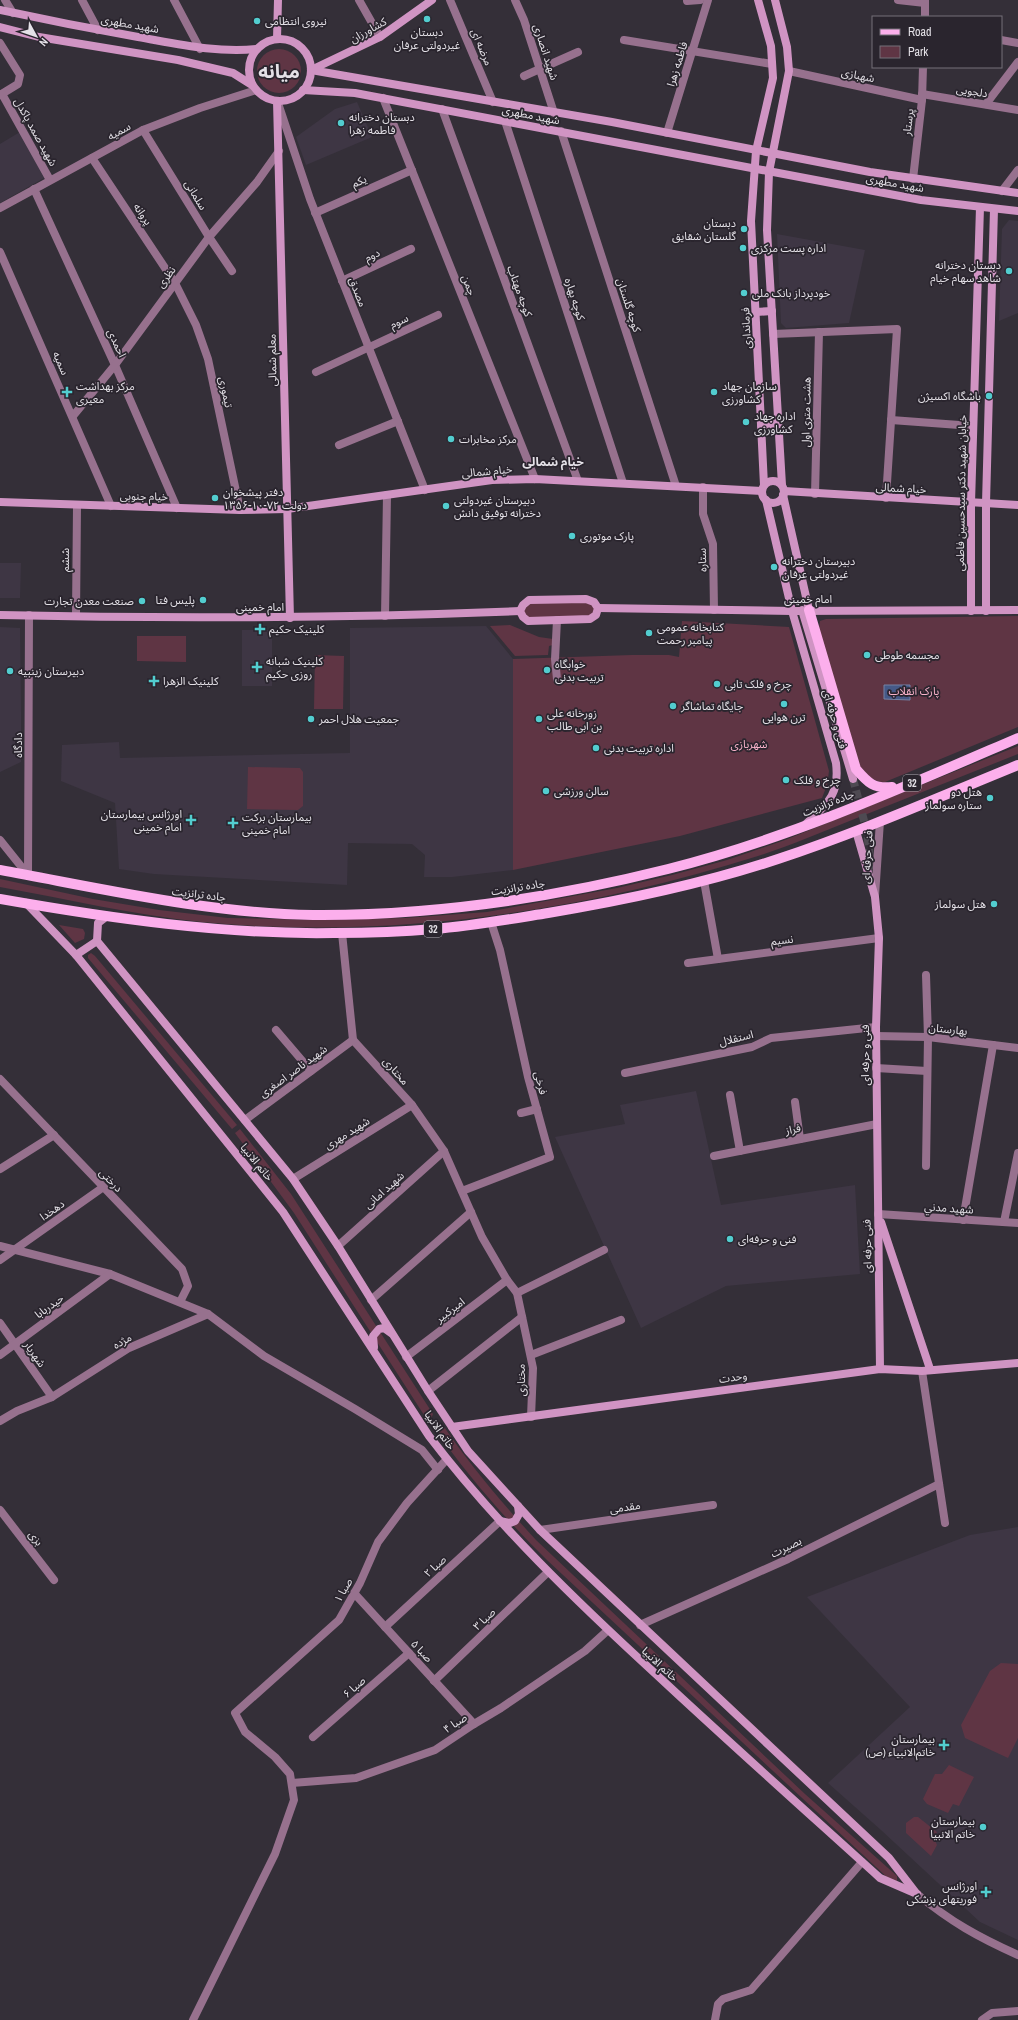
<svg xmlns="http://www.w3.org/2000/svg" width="1018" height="2020" font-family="'Archivo Narrow','Noto Sans Arabic',sans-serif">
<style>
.built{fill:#3e3644}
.green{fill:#5f3544}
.water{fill:#455987;stroke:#7582a4}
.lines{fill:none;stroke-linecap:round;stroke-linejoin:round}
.secondary-tunnel{stroke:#4e4a52;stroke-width:8;stroke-dasharray:8 4;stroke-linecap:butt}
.street{stroke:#97718e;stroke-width:8}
.secondary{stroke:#d094c3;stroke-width:8}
.primary{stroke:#fcafec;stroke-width:10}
.poi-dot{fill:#52cdcf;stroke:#2a252e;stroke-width:1.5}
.labels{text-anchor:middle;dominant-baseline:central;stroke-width:3.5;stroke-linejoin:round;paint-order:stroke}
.shield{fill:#2a252e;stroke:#aca9b0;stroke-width:1}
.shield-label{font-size:10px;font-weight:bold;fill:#e4e1e7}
.poi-label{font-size:11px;fill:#e4e1e7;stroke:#2a252e;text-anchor:start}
.street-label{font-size:11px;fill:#e4e1e7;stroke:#2a252e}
.park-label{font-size:11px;fill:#fab3cb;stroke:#2a252e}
.neighbourhood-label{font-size:12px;font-weight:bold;fill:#e4e1e7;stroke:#2a252e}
.town-label{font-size:19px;font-weight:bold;fill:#e4e1e7;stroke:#2a252e}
</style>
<rect width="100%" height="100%" fill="#342f38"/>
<g class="built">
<path d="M357 102 372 137 306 165 296 137 335 109Z"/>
<path d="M20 132 44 178 0 203V144Z"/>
<path d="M1009 220 1018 221V313L999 321 1002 229Z"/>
<path d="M777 234 865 250 849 323 786 328 781 323Z"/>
<path d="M0 563H21L20 598H0Z"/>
<path d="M486 626 513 659V870L452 877H424L425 855 412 844 348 843 347 885 154 874 119 869 115 803 61 781 62 745 119 742 120 758 350 753V628Z"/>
<path d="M0 627 20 628 21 714V762L0 772Z"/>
<rect x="242" y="630" width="30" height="56"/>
<path d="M696 1091 721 1205 855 1185 860 1274 726 1286 641 1328 555 1137 625 1124 620 1105Z"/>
<path d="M1018 1527V1940L980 1922 881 1830 828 1783 910 1707 807 1597 970 1535Z"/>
</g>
<g class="green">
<circle cx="279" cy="71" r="22"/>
<path d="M586 601 592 604 595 609 594 614 590 616 529 618 523 611 530 603Z"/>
<path d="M1018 616V727L885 782C873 783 866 773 859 765L819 629 820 621 826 619Z"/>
<path d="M682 621 789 627 829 771 827 785 822 798 680 836 513 870V659L632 655H669L679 657Z"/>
<path d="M510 625 539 637 553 639V645L549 646 548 655 515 656 490 626Z"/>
<path d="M137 636H186V662L137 661Z"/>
<path d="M315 655 344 656 343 709H314Z"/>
<path d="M1018 746V754C963 776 907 798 852 820 821 832 790 846 758 856 580 912 389 940 202 922 134 915 67 899 0 887V879L93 899 159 910 228 918 320 920 405 918 487 912 617 888 672 875 727 860 785 840Z"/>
<path d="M248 767 300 768 303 772V806L298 810 247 809Z"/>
<path d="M59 925 83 929 85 933 84 939 75 943Z"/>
<path d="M91 953 95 956 237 1125 232 1129 88 958V955Z"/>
<path d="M240 1129 291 1194 433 1414 431 1419 427 1420 424 1415 294 1213 235 1133Z"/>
<path d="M437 1422 442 1424C470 1465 502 1503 536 1540L805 1794 897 1876V1881H891L548 1561C506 1520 468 1476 434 1428Z"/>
<path d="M1001 1663 1018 1664V1738L1008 1758 965 1738 961 1725 990 1671Z"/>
<path d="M949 1765 974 1777 959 1806 953 1804 948 1813 927 1804 923 1799 935 1774H942Z"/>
<path d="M914 1817H918L937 1832 934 1838 937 1845 931 1856 906 1833V1823Z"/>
</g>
<path class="water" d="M884 685H910V700L884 699Z"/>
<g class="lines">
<path class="secondary-tunnel" d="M853 779 867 832 873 882"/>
<g class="street">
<path d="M5 0 13 13"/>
<path d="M82 0 98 30"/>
<path d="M174 0 200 49"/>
<path d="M359 0 380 37"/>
<path d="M450 0 493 102"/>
<path d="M515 0 524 20 554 113"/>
<path d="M898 0 925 3"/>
<path d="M687 1 700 0"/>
<path d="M925 17V0"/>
<path d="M624 40 772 64"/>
<path d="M1001 40 1018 43"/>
<path d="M0 43 20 75 18 84 0 95"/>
<path d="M789 71 922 100"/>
<path d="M524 76 578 52"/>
<path d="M2 94 50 180"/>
<path d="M922 94 1018 110"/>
<path d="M383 98 535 479"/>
<path d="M278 103 310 199 425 490"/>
<path d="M986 104 1018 62"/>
<path d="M442 109 578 481"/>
<path d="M505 121 623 483"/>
<path d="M143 130 209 237 232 271"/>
<path d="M561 131 676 486"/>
<path d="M667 133 708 0"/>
<path d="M92 158 175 283 196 325 208 359 240 510"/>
<path d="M913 179 922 100 923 67"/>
<path d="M34 189 115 365 177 508"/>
<path d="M1002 191 1018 170"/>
<path d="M0 208 143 130 200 108 256 90"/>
<path d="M315 213 412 170"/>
<path d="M0 252 111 506"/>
<path d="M342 281 411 249"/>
<path d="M773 334 897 329 886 498"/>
<path d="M316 372 438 315"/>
<path d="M73 416 115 365 209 237 257 182 279 151"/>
<path d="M891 420 973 426"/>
<path d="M339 445 398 421"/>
<path d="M703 487V514L713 544 714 610"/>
<path d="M815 494 819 332"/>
<path d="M76 615 77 506"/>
<path d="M385 616 387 495"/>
<path d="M557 679 555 659 557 620"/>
<path d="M0 840 28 875"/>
<path d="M28 875 29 615"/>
<path d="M704 881 718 959"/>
<path d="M875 896 880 821"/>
<path d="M342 933 353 1040 412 1105 444 1151 482 1237 507 1280 517 1293 533 1368 531 1417"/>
<path d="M688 963 879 938"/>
<path d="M926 975 928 1037 926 1166"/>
<path d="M276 1030 311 1071"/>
<path d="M876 1036 928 1037 1018 1048"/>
<path d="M876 1068 927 1071"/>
<path d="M625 1073 752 1047 771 1038 876 1027"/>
<path d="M0 1079 182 1269 188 1286 180 1302"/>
<path d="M730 1095 740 1151"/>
<path d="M795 1102 800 1139"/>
<path d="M521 1113 537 1109"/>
<path d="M245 1120 353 1040"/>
<path d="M714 1156 877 1124"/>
<path d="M0 1169 54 1135"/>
<path d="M293 1179 412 1105"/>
<path d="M462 1191 550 1157 528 1077 500 950 491 922"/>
<path d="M878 1214 1018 1223"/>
<path d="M963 1220 993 1045"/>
<path d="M1004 1222 1018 1153"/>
<path d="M0 1246 110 1274 208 1314 264 1356 355 1409 422 1450 438 1470"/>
<path d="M338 1246 444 1151"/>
<path d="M0 1260 102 1188"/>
<path d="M517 1293 604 1250"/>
<path d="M371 1300 471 1212"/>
<path d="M0 1323 52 1397"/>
<path d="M0 1355 110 1274"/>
<path d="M531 1355 621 1320"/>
<path d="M406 1357 507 1280"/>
<path d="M922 1371 945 1523"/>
<path d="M428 1391 522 1317"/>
<path d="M0 1421 17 1411 52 1397 129 1348 208 1314"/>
<path d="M0 1510 54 1580"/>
<path d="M540 1530 713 1505"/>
<path d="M354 1593 474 1724"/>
<path d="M640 1625 788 1559 939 1484"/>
<path d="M385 1627 500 1521"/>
<path d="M434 1681 548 1572"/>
<path d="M313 1737 409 1653"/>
<path d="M292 1783 356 1778 435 1750 474 1724 501 1708 585 1651 607 1631"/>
<path d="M917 1894C951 1922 978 1937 1018 1955"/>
<path d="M193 2020 275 1854 294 1800 290 1774 275 1757 245 1732 235 1713 339 1620 360 1583 378 1542 407 1503 447 1459"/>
<path d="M715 2020 718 2004 723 1999 751 1990 862 1862"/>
<path d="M982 2020 992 2013 1018 2011"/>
</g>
<g class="secondary">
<path d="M758 0 771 46 773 78 756 151 751 221 764 485"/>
<path d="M775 0 787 47 789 71 769 172 767 230 782 485"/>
<path d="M0 10C46 20 92 29 138 37 178 44 216 53 257 49"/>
<path d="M0 27 39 37 178 60 216 69 233 73 252 85"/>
<path d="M277 39 278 0"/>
<circle cx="280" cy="70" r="31"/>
<path d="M311 70 612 122 870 172 1018 193"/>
<path d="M311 70 380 37 432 0"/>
<path d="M303 90 355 93 921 200 1018 211"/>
<path d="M277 101 290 618"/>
<path d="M756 312 772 311"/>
<path d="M761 425 778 424"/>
<circle cx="773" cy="492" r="11"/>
<path d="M784 491 1018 505"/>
<path d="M783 495 809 610"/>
<path d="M766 500 792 611 836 763C840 795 827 804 806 824"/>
<path d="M0 502 240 510 287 509 492 480 535 479 762 491"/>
<path d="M586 599 594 602 598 608 596 615 590 619 528 621 523 617 520 611 523 605 529 600Z"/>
<path d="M598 608 792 611 1018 610"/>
<path d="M802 610 853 779"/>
<path d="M971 611V503L980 207"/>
<path d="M986 611V503L994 209"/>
<path d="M0 615C173 619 346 618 520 611"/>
<path d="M856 831 875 897 879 938 876 1027 880 1369"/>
<path d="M26 903 76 955 283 1212 429 1436C497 1525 577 1602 659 1677 732 1745 806 1811 880 1878L917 1894"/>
<path d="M107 916 98 923 97 941 293 1179 338 1246 428 1391 468 1451 540 1530 889 1858 916 1893"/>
<path d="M76 955 97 941"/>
<path d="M881 1222 930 1369"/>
<path d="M374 1347 373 1336 379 1329 384 1328 391 1333"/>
<path d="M452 1427 880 1369 922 1371 1018 1363"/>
<path d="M500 1521 510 1523 515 1521 519 1514 518 1506"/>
</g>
<g class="primary">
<path d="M809 610 856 769C868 783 874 789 892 787"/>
<path d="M0 870C104 889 207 913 313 915 432 916 552 898 668 869 788 839 904 787 1018 738"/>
<path d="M0 899C108 918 225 935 334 933 367 933 401 932 434 929 472 926 511 919 548 913 626 900 703 884 778 859 860 832 939 797 1018 765"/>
</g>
</g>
<g class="poi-dot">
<circle cx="427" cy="19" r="4"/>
<circle cx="257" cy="21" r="4"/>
<circle cx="341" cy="123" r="4"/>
<circle cx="744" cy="229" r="4"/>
<circle cx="743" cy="248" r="4"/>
<circle cx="1009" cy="271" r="4"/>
<circle cx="744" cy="293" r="4"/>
<path d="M65 386h4v4h4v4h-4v4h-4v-4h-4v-4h4z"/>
<circle cx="714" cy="392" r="4"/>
<circle cx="989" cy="396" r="4"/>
<circle cx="746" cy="422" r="4"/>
<circle cx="451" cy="439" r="4"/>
<circle cx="215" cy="498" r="4"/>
<circle cx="446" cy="506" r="4"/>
<circle cx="572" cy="536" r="4"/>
<circle cx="774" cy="567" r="4"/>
<circle cx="203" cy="600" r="4"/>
<circle cx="142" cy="601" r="4"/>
<path d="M258 623h4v4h4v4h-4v4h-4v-4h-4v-4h4z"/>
<circle cx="649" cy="633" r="4"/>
<circle cx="867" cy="655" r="4"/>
<path d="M255 661h4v4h4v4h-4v4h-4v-4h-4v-4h4z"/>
<circle cx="547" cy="670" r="4"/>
<circle cx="10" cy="671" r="4"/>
<path d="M152 675h4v4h4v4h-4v4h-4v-4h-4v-4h4z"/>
<circle cx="717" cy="684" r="4"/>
<circle cx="784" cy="704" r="4"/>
<circle cx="673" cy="706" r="4"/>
<circle cx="311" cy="719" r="4"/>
<circle cx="539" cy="719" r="4"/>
<circle cx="596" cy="748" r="4"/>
<circle cx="786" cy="780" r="4"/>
<circle cx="546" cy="791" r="4"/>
<circle cx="990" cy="798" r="4"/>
<path d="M189 814h4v4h4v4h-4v4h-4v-4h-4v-4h4z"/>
<path d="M231 817h4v4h4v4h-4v4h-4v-4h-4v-4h4z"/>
<circle cx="994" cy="904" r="4"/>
<circle cx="730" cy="1239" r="4"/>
<path d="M942 1739h4v4h4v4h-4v4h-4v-4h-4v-4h4z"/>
<circle cx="983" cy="1827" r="4"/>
<path d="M984 1886h4v4h4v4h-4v4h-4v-4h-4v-4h4z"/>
</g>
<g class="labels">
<g class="shield">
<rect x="903" y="775" width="18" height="16" rx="3"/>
<rect x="424" y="921" width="18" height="16" rx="3"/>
</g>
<g class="shield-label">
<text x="912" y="783">32</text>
<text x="433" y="929">32</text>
</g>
<g class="poi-label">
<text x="265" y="21">نیروی انتظامی</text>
<text x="427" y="32" text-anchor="middle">دبستان<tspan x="427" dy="13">غیردولتی عرفان</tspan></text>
<text x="349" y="117">دبستان دخترانه<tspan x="349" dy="13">فاطمه زهرا</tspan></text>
<text x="736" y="223" text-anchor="end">دبستان<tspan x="736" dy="13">گلستان شقایق</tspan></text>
<text x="751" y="248">اداره پست مرکزی</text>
<text x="1001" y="265" text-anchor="end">دبستان دخترانه<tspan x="1001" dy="13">شاهد سهام خیام</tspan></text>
<text x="752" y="293">خودپرداز بانک ملی</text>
<text x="76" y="386">مرکز بهداشت<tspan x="76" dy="13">معیری</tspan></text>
<text x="722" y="386">سازمان جهاد<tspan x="722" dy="13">کشاورزی</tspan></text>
<text x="981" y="396" text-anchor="end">باشگاه اکسیژن</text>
<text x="754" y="416">اداره جهاد<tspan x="754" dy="13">کشاورزی</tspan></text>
<text x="459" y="439">مرکز مخابرات</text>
<text x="223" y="492">دفتر پیشخوان<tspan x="223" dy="13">دولت ۷۲-۱۰-۱۳۵۶</tspan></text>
<text x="454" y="500">دبیرستان غیردولتی<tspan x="454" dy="13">دخترانه توفیق دانش</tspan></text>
<text x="580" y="536">پارک موتوری</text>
<text x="782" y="561">دبیرستان دخترانه<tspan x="782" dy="13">غیردولتی عرفان</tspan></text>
<text x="195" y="600" text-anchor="end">پلیس فتا</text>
<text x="134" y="601" text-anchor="end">صنعت معدن تجارت</text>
<text x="657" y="627">کتابخانه عمومی<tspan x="657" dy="13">پیامبر رحمت</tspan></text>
<text x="269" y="629">کلینیک حکیم</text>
<text x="875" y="655">مجسمه طوطی</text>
<text x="266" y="661">کلینیک شبانه<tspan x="266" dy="13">روزی حکیم</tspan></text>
<text x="555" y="664">خوابگاه<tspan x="555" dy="13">تربیت بدنی</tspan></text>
<text x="18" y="671">دبیرستان زینبیه</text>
<text x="163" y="681">کلینیک الزهرا</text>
<text x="725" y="684">چرخ و فلک تابی</text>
<text x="681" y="706">جایگاه تماشاگر</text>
<text x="547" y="713">زورخانه علی<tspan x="547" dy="13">بن ابی طالب</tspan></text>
<text x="784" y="717" text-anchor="middle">ترن هوایی</text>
<text x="319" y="719">جمعیت هلال احمر</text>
<text x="604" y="748">اداره تربیت بدنی</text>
<text x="794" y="780">چرخ و فلک</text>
<text x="554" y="791">سالن ورزشی</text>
<text x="982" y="792" text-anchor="end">هتل دو<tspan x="982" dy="13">ستاره سولماز</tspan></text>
<text x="182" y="814" text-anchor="end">اورژانس بیمارستان<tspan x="182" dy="13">امام خمینی</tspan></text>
<text x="242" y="817">بیمارستان برکت<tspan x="242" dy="13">امام خمینی</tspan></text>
<text x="986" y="904" text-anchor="end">هتل سولماز</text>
<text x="738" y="1239">فنی و حرفه‌ای</text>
<text x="935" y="1739" text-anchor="end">بیمارستان<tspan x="935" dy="13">خاتم‌الانبیاء (ص)</tspan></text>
<text x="975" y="1821" text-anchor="end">بیمارستان<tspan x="975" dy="13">خاتم الانبیا</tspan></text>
<text x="977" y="1886" text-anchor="end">اورژانس<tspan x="977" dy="13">فوریتهای پزشکی</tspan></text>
</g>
<g class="street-label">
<text transform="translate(130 24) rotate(10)">شهید مطهری</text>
<text transform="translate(368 30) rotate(-29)">کشاورزان</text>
<text transform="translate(482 47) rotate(67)">مرضه ای</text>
<text transform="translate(546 52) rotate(72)">شهید انصاری</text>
<text transform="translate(677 64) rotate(-73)">فاطمه زهرا</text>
<text transform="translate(858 75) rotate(12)">شهبازی</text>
<text transform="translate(972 91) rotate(9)">دلجویی</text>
<text transform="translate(531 115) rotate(11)">شهید مطهری</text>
<text transform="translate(908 122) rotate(-83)">پرستار</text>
<text transform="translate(119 131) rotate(-29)">سمیه</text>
<text transform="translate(36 132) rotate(61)">شهید صمد پاکدل</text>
<text transform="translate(359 181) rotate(-24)">یکم</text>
<text transform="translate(895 183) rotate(10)">شهید مطهری</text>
<text transform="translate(196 195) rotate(59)">سلمانی</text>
<text transform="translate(143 214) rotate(56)">پروانه</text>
<text transform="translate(372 255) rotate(-25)">دوم</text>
<text transform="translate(166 277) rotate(-54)">نظری</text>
<text transform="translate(469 285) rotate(68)">چمن</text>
<text transform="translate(520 291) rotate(70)">کوچه مهتاب</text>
<text transform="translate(358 292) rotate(68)">مصدق</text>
<text transform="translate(575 299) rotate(72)">کوچه بهاره</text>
<text transform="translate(629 305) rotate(72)">کوچه گلستان</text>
<text transform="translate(399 321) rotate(-25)">سوم</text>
<text transform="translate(746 328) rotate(-93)">فرمانداری</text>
<text transform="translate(117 343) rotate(65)">احمدی</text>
<text transform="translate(272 360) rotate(-91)">معلم شمالی</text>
<text transform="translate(61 363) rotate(66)">سميه</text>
<text transform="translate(226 392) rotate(78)">تیموری</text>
<text transform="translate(806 412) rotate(-89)">هشت متری اول</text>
<text transform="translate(487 471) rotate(-5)">خیام شمالی</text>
<text transform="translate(901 488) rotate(3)">خیام شمالی</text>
<text transform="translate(961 493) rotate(-89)">خیابان شهید دکتر سیدحسین فاطمی</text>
<text transform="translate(144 496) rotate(1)">خیام جنوبی</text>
<text transform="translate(65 560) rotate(-90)">ششم</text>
<text transform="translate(702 560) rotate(-92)">ستاره</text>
<text x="808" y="599">امام خمینی</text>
<text x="260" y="607">امام خمینی</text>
<text transform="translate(835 719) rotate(74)">فنی و حرفه ای</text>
<text transform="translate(18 745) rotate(-90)">دادگاه</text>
<text transform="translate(828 803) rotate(-21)">جاده ترانزیت</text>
<text transform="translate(867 857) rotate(-87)">فنی حرفه ای</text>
<text transform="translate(518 887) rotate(-9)">جاده ترانزیت</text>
<text transform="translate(199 894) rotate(7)">جاده ترانزیت</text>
<text transform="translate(782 940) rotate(-7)">نسيم</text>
<text transform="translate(948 1029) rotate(6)">بهارستان</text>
<text transform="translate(736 1038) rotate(-14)">استقلال</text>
<text transform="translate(865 1055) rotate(-90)">فنی و حرفه ای</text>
<text transform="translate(293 1071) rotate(-36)">شهید ناصر اصغری</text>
<text transform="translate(396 1071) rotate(48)">مختاری</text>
<text transform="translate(541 1083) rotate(76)">فرخی</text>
<text transform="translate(793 1129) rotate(-11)">فراز</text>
<text transform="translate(347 1133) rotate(-32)">شهید مهری</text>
<text transform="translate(257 1162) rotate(51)">خاتم الانبیا</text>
<text transform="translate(111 1180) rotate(46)">درختی</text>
<text transform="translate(384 1190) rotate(-42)">شهید امانی</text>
<text transform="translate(949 1208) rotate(4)">شهيد مدني</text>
<text transform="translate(52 1210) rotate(-35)">دهخدا</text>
<text transform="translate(867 1246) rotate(-91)">فنی حرفه ای</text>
<text transform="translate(49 1306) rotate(-36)">حیدربابا</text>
<text transform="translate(450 1310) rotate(-37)">امیرکبیر</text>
<text transform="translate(122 1341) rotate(-29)">مژده</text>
<text transform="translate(35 1354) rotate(55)">شهریار</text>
<text transform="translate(733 1377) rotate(-8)">وحدت</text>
<text transform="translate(521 1380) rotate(-91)">مختاری</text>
<text transform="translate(440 1430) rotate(55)">خاتم الانبیا</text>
<text transform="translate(625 1507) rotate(-8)">مقدمی</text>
<text transform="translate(36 1538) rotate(52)">بزی</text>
<text transform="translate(786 1547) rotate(-26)">بصيرت</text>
<text transform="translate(435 1566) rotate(-43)">صبا ۲</text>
<text transform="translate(343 1590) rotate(-61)">صبا ۱</text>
<text transform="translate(484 1619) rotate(-44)">صبا ۳</text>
<text transform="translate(422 1651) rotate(47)">صبا ۵</text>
<text transform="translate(660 1664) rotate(43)">خاتم الانبیا</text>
<text transform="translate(354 1687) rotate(-41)">صبا ۶</text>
<text transform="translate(455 1723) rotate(-34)">صبا ۴</text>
</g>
<g class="park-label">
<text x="914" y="691">پارک انقلاب</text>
<text x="749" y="744">شهربازی</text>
</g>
<g class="neighbourhood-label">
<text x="553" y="462">خیام شمالی</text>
</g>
<g class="town-label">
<text x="279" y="71">میانه</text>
</g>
</g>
<rect x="872" y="16" width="130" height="52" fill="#2a252e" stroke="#747078"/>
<rect x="880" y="29" width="20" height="6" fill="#fcafec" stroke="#747078"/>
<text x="908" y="36" font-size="12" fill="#e4e1e7">Road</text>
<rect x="880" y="46" width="20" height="12" fill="#5f3544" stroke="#747078"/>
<text x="908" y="56" font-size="12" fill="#e4e1e7">Park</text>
<g transform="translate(36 36) rotate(130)" stroke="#2a252e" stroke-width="3" paint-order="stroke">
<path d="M0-3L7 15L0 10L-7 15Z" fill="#e4e1e7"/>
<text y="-6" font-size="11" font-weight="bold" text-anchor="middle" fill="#e4e1e7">N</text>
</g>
</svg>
